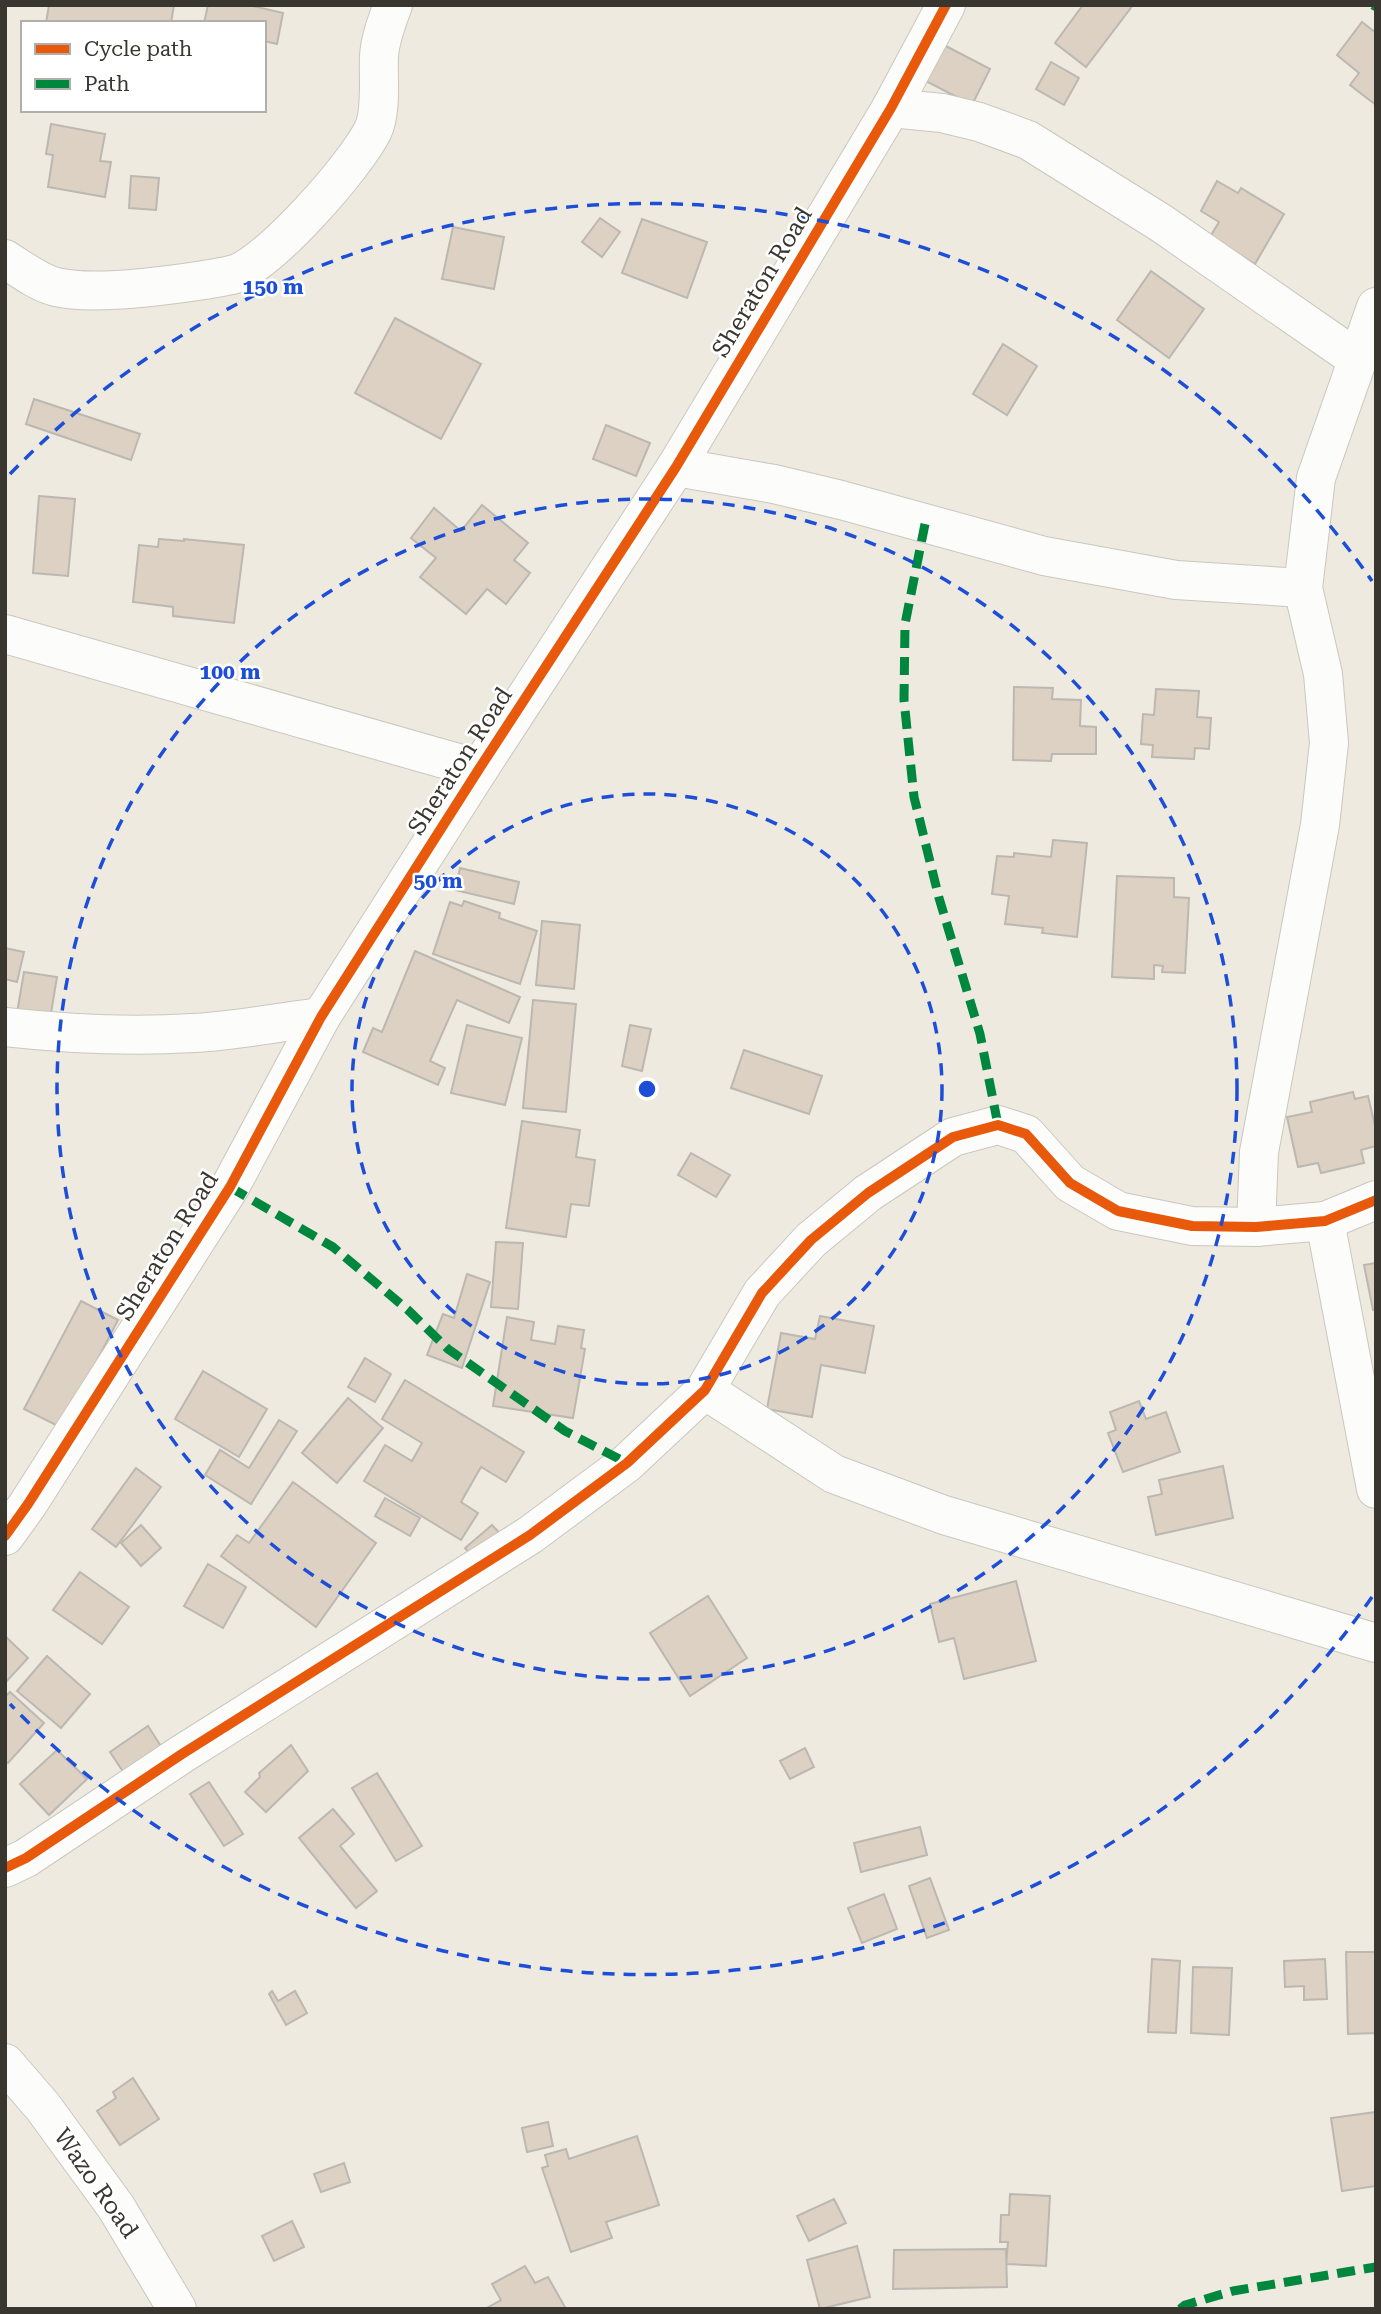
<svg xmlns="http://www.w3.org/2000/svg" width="1381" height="2314" font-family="'Roboto Serif',serif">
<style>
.building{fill:#dcd1c3;stroke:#bcb8b1;stroke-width:2}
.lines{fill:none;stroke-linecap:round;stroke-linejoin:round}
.minor-casing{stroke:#cac7bf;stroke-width:40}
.secondary-casing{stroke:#cac7bf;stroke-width:40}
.minor{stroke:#fcfcfa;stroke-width:38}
.secondary{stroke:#fcfcfa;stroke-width:38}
.quiet{stroke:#00873e;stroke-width:9;stroke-dasharray:18 9;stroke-linecap:butt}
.cycleway-casing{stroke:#fff;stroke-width:15}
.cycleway{stroke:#e8590c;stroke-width:10}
.ring{fill:none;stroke:#1d4ed8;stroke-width:3.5;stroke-dasharray:12 9}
.labels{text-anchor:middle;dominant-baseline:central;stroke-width:5;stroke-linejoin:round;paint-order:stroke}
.street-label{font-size:24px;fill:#38362e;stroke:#fff}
.centre{fill:#1d4ed8;stroke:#fff;stroke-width:3.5}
.ring-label{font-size:21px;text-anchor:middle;font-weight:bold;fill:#1d4ed8;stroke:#fff;stroke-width:5;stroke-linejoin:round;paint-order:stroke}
</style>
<rect width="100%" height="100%" fill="#eeeae0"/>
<g class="building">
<path d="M49 5H174L171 23H46Z"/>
<path d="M208 5H249L283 13 277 44 264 41V23H204Z"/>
<path d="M1083 5H1133L1086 67 1055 43Z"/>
<path d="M1362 22 1376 33V105L1350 85 1359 73 1337 55Z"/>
<path d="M942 44 990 69 972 105 924 80Z"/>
<path d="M1051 62 1079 78 1064 105 1036 89Z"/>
<path d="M51 124 105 134 100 161 111 162 105 197 48 187 53 155 46 154Z"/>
<path d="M131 176 159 178 156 210 129 208Z"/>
<path d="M1217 181 1238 193 1241 188 1284 214 1255 264 1210 237 1219 222 1201 211Z"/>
<path d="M600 218 620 232 602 257 582 242Z"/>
<path d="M642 219 707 242 687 298 622 273Z"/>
<path d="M453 227 504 237 494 289 442 279Z"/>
<path d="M1151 271 1204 309 1169 358 1117 320Z"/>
<path d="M395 318 481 364 441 439 355 393Z"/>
<path d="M1003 344 1037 366 1007 415 973 394Z"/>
<path d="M34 399 140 434 131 460 26 424Z"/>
<path d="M606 425 650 443 636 476 593 459Z"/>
<path d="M39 496 75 499 68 576 33 573Z"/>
<path d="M482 505 528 543 514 560 530 573 506 604 487 589 466 614 420 577 436 558 411 538 434 508 461 531Z"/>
<path d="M159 539 184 541V539L244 545 234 623 173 616V607L133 602 139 545 158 547Z"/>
<path d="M1014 687 1053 688 1052 699 1081 700 1080 726 1096 727V754H1052L1051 761 1013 760Z"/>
<path d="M1156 689 1199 691 1197 717 1211 718 1209 749 1195 748 1194 759 1152 757 1153 745 1141 744 1143 714 1154 715Z"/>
<path d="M1053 840 1087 843 1077 937 1042 933 1043 928 1005 924 1009 896 992 894 997 856 1014 857V853L1051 857Z"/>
<path d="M460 868 519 882 514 904 455 890Z"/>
<path d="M1117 876 1174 878V897L1189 898 1185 973 1162 972 1163 966 1154 965V979L1112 977Z"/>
<path d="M464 901 500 913 499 918 537 931 520 984 433 954 450 902 462 906Z"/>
<path d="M542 921 580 925 574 989 536 985Z"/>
<path d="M5 948 24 952 17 982 5 979Z"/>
<path d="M415 951 520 997 509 1023 457 1000 430 1061 445 1068 438 1085 363 1052 373 1028 382 1032Z"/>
<path d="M24 972 57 977 50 1019 17 1013Z"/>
<path d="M533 1000 576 1004 566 1112 523 1108Z"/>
<path d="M467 1025 522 1038 505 1105 451 1093Z"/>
<path d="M630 1025 651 1029 642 1071 622 1066Z"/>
<path d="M744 1050 822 1076 809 1114 731 1088Z"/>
<path d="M1353 1092 1355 1099 1368 1096 1376 1130V1146L1361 1150 1364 1163 1321 1173 1318 1163 1298 1167 1287 1117 1312 1112 1310 1102Z"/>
<path d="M522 1121 580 1130 576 1157 595 1160 589 1206 571 1204 566 1237 506 1228Z"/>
<path d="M691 1153 730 1175 716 1197 678 1175Z"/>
<path d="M496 1242 523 1243 518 1309 491 1307Z"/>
<path d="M1376 1263V1309L1373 1310 1364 1265Z"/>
<path d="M467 1274 490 1282 462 1368 427 1355 443 1314 454 1318Z"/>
<path d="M81 1301 118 1320 62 1428 24 1409Z"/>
<path d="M820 1316 874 1326 865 1373 821 1365 812 1417 767 1409 781 1333 815 1339Z"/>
<path d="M507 1317 534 1322 531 1340 555 1344 558 1326 584 1330 581 1348 585 1349 573 1418 493 1406Z"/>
<path d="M365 1358 391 1374 375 1402 348 1387Z"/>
<path d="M203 1371 267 1409 239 1457 175 1419Z"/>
<path d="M405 1380 524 1452 506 1482 481 1467 461 1502 478 1513 461 1540 364 1481 385 1445 412 1461 422 1443 382 1419Z"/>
<path d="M348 1398 383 1428 337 1483 302 1453Z"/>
<path d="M1139 1401 1146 1419 1166 1412 1180 1452 1123 1472 1108 1433 1116 1430 1110 1412Z"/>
<path d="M279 1420 297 1431 251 1504 205 1475 220 1450 249 1468Z"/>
<path d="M1223 1466 1233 1518 1156 1535 1148 1497 1162 1494 1159 1480Z"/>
<path d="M136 1468 161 1487 116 1547 92 1529Z"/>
<path d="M293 1482 376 1543 316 1627 221 1556 237 1535 249 1543Z"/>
<path d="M385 1498 420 1518 410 1536 375 1516Z"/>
<path d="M141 1525 161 1548 141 1566 121 1543Z"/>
<path d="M492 1525 506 1540 479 1564 465 1548Z"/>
<path d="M208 1564 246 1587 223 1628 184 1606Z"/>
<path d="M80 1572 129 1607 102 1644 53 1610Z"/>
<path d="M1016 1581 1036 1661 964 1679 954 1638 939 1642 930 1604Z"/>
<path d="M708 1596 747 1658 690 1696 650 1633Z"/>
<path d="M5 1636 28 1658 5 1683Z"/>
<path d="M47 1656 90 1694 61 1728 17 1691Z"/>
<path d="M10 1692 44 1723 8 1763 5 1761V1697Z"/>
<path d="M148 1726 164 1751 126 1776 110 1752Z"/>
<path d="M291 1745 308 1771 266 1812 245 1792 260 1777 259 1773Z"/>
<path d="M805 1748 814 1767 790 1779 780 1761Z"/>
<path d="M57 1750 87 1779 49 1815 20 1784Z"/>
<path d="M377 1773 422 1846 396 1861 352 1788Z"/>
<path d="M209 1782 243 1834 224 1846 190 1794Z"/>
<path d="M333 1809 354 1834 340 1846 377 1891 356 1908 299 1838Z"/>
<path d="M920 1827 927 1855 861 1872 854 1843Z"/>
<path d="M930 1878 949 1930 927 1938 909 1886Z"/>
<path d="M884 1894 897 1929 862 1943 848 1908Z"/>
<path d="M1346 1952H1376V2033L1348 2034Z"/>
<path d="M1152 1959 1180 1961 1176 2033 1148 2032Z"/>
<path d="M1325 1959 1327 1999 1304 2000V1986L1285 1987 1284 1961Z"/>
<path d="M1193 1967 1232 1968 1229 2035 1191 2033Z"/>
<path d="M272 1991 278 2001 295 1991 307 2013 286 2025 269 1994Z"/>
<path d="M133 2078 159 2119 120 2145 97 2111 116 2098 113 2092Z"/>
<path d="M1376 2112V2186L1342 2191 1331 2118Z"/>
<path d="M548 2122 553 2146 527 2152 522 2128Z"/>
<path d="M637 2136 659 2205 606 2222 612 2238 571 2252 542 2168 548 2166 545 2155 566 2149 569 2159Z"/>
<path d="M344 2163 350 2182 321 2192 314 2174Z"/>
<path d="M1010 2194 1050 2196 1046 2266 1006 2264 1008 2242H1000L1001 2215H1009Z"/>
<path d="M834 2199 846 2223 809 2241 797 2216Z"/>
<path d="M292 2221 304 2247 274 2261 262 2236Z"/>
<path d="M857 2246 870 2297 820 2309 807 2260Z"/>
<path d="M1006 2249 1007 2287 893 2289 894 2250Z"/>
<path d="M525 2266 535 2283 548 2277 566 2309H485L501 2300 492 2284Z"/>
</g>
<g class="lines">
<defs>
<g id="minor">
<path d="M891 108 942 113 979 122 1028 140 1161 223 1357 359"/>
<path d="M5 259C21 269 37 282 56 287 94 296 165 286 204 280 214 278 225 277 235 274 271 262 356 165 373 130 382 111 378 77 379 56 380 39 387 21 393 5"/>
<path d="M676 467 774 484 841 500 1044 556 1176 580 1303 588"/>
<path d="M5 634 479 769"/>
<path d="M5 1027C68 1034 130 1037 193 1033 235 1031 279 1022 321 1017"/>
<path d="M1325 1221 1376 1489"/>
<path d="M1256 1227 1259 1152 1320 825 1329 743 1323 674 1303 588 1316 478 1376 307"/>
<path d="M705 1390 834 1474 944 1515 1376 1643"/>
<path d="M5 1536 28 1504 230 1187 321 1017 479 769 676 467 891 108 946 5"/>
<path d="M5 1868 26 1858 182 1754 530 1535 627 1463 705 1390 762 1293 811 1240 868 1193 953 1137 998 1125 1026 1134 1070 1183 1118 1211 1192 1226 1256 1227 1325 1221 1376 1200"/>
</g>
<path id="secondary" d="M5 2063 43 2107 116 2207 177 2309"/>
</defs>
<use href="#minor" class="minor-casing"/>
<use href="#secondary" class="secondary-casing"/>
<use href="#minor" class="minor"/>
<use href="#secondary" class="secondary"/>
<g class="quiet">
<path d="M1373 5 1376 7"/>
<path d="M925 524 905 624 904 700 914 797 939 898 980 1034 998 1125"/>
<path d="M230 1187 333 1247 408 1310 448 1349 565 1431 627 1463"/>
<path d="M1180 2309 1185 2305 1233 2291 1376 2267"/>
</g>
<defs>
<g id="cycleway">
<path d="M5 1536 28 1504 230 1187 321 1017 479 769 676 467 891 108 946 5"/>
<path d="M5 1868 26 1858 182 1754 530 1535 627 1463 705 1390 762 1293 811 1240 868 1193 953 1137 998 1125 1026 1134 1070 1183 1118 1211 1192 1226 1256 1227 1325 1221 1376 1200"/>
</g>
</defs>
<use href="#cycleway" class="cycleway-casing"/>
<use href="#cycleway" class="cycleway"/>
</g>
<g class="ring">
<circle cx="647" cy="1089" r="295"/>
<circle cx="647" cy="1089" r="590"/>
<path d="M1372 1597A885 885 0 0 1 10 1704M10 474A885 885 0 0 1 1372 581"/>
</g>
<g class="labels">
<g class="street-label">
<text transform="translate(762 282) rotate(-59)">Sheraton Road</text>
<text transform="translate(460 761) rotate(-57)">Sheraton Road</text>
<text transform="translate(167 1246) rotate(-58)">Sheraton Road</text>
<text transform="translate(96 2183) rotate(55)">Wazo Road</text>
</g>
</g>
<circle cx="647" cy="1089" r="10" class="centre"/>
<g class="ring-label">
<text x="273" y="294">150 m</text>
<text x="230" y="679">100 m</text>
<text x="438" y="888">50 m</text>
</g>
<rect width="1381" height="2314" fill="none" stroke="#38362e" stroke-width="14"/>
<rect x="21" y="21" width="245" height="91" fill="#ffffff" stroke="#afafab" stroke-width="2"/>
<rect x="35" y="44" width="35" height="10" fill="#e8590c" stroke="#afafab" stroke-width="2"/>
<text x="84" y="56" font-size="21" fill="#38362e">Cycle path</text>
<rect x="35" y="79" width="35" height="10" fill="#00873e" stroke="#afafab" stroke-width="2"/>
<text x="84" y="91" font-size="21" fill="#38362e">Path</text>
</svg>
